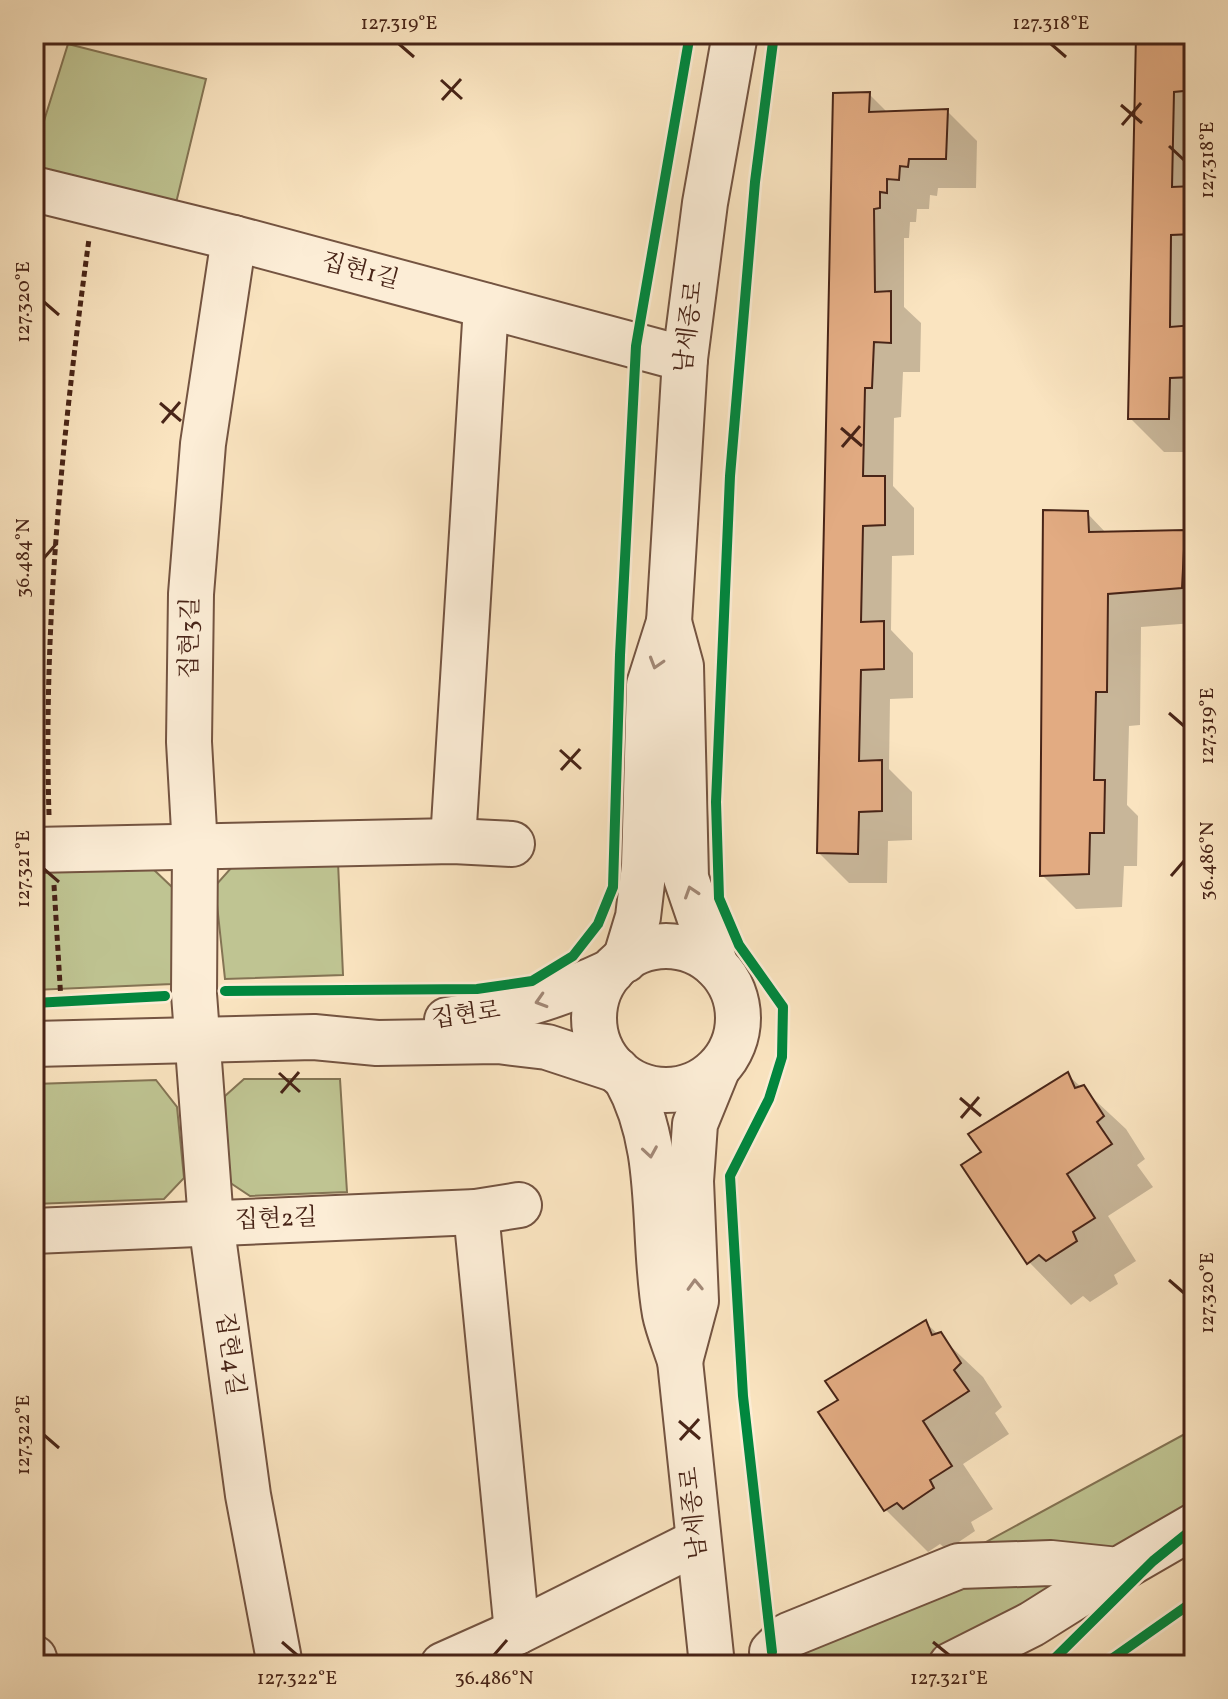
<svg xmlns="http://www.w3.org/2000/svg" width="1228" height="1699" font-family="Vollkorn,'Noto Serif KR',serif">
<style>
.green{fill:#bfc492;stroke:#847454;stroke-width:2}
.shadow{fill:#0003}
.building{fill:#e2ab82;stroke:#482417;stroke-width:2}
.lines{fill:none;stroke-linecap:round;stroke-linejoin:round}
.minor-casing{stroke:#745441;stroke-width:48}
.path{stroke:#482417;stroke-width:5;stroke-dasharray:6 4;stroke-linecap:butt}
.minor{stroke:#fcedd6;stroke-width:44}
.cycleway-casing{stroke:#fcedd6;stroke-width:15}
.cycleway{stroke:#00873e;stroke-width:10}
.oneway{stroke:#a28876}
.ticks{fill:none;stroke:#482417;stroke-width:3}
.labels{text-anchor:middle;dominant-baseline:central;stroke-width:7;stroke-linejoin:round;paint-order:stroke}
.street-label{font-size:24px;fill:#482417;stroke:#fcedd6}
.neatline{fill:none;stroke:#482417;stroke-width:3}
.ticks-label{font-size:20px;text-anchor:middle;fill:#482417}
</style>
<rect width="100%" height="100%" fill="#fae4c0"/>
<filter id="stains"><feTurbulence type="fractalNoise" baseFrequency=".0025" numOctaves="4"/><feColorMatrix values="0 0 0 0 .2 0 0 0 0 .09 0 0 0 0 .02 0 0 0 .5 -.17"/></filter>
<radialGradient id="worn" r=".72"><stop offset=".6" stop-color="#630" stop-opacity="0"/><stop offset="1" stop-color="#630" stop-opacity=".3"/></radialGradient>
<g class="green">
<path d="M68 44 206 79 176 203 34 168V153Z"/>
<path d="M338 862 343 975 225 979 215 886 232 867Z"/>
<path d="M152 868 173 888 172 984 34 990 37 872Z"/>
<path d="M244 1079H340L347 1192 250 1196 226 1180 225 1096Z"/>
<path d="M156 1080 177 1107 184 1178 164 1199 34 1204V1084Z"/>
<path d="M1194 1429V1516L931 1665H782L780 1654Z"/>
</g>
<g class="shadow">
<path d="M1138 34H1194V452H1164L1130 418Z"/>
<path d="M869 94 888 113 947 111 977 141 976 188H938L937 196 930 195 929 209H917L916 222H910L909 238H904V307L921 323 920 372H903L901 417 894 418 893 486 914 508V555L892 556 891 630 913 653V698L890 699 889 769 912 792V840L888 841 887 883H849L819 853Z"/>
<path d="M1087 513 1107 534 1184 532 1194 541V623L1141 627 1140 725 1129 726 1127 805 1138 816 1137 866H1124L1122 907 1076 909 1042 875Z"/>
<path d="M1068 1075 1126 1129 1145 1159 1137 1165 1153 1187 1108 1216 1136 1261 1114 1275 1118 1284 1090 1302 1083 1296 1071 1305 1029 1262 983 1153Z"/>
<path d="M925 1322 983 1377 1002 1407 995 1413 1009 1434 963 1464 993 1509 971 1522 975 1531 947 1550 940 1544 928 1552 886 1510 841 1401Z"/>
</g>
<g class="building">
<path d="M1136 34H1175L1174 41H1194V90L1174 92 1172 187 1194 186V234L1171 235 1170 327 1194 325 1193 377 1170 378 1169 419H1128Z"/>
<path d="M870 92 869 112 948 109 946 159H909L908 167 900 166 899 180 887 179V193L880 192V208L874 209 875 292 891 291V343L874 342 872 388H865L863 476H885V525L863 526 861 622 884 621V669L861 670 859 761 882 760V811L859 812 858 854 817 853 833 93Z"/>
<path d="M1043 510 1088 511 1089 532 1185 530 1182 588 1108 594 1107 692H1096L1094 780H1105L1104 833H1090L1089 874 1040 876Z"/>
<path d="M1068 1072 1075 1088 1084 1085 1104 1116 1097 1122 1112 1144 1067 1174 1095 1218 1073 1232 1077 1241 1046 1261 1039 1255 1027 1264 961 1165 981 1152 968 1134Z"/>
<path d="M926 1320 932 1335 941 1332 961 1363 954 1370 969 1391 923 1421 952 1466 930 1480 934 1488 903 1509 897 1503 884 1511 818 1412 838 1400 825 1381Z"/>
</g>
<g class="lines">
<defs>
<g id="minor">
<path d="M34 189 234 238 685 359"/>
<path d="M234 238 203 444 191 594 189 742 195 848 194 994 211 1222 248 1495 280 1665"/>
<path d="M669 622 685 359 705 203 735 34"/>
<path d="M453 841 486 306"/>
<path d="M34 850 453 841 512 844"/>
<circle cx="666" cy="1018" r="72"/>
<path d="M625 960 638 917 644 866 649 685 669 622 681 666 686 878 716 966"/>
<path d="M447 1020C507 1011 558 997 612 971"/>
<path d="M34 1044 314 1037 377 1043 498 1041 547 1047 617 1070"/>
<path d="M626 1079C666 1150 651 1235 665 1314 668 1329 675 1345 680 1361L712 1665"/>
<path d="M476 1212 517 1632"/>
<path d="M34 1231 476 1212 519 1205"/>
<path d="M680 1361 696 1301 691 1181 695 1124 717 1070"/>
<path d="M772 1652 789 1635 959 1566 1051 1563 1118 1570 1194 1526"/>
<path d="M34 1658 36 1665"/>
<path d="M443 1665 517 1632 697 1542"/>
<path d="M951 1665 1032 1624 1118 1570"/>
</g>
</defs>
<use href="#minor" class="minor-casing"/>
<g class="path">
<path d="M49 815C43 621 63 430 89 239"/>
<path d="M54 885 61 1001"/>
</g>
<use href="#minor" class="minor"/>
<defs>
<g id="cycleway">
<path d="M225 991 477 989 532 981 573 956 598 924 613 887 620 655 636 346 690 34"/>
<path d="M34 1003 165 996"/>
<path d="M772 1652 743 1396 730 1176 769 1099 782 1057 783 1007 739 945 719 898 716 802 730 476 755 182 774 34"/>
<path d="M1048 1665 1153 1561 1194 1528"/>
<path d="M1103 1665 1194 1601"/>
</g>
</defs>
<use href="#cycleway" class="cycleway-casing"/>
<use href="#cycleway" class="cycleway"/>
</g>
<defs><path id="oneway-chevron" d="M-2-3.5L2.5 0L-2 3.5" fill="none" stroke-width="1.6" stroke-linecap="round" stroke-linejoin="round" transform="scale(2)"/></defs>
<g class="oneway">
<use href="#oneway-chevron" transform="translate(656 663) rotate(107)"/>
<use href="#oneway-chevron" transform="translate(691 892) rotate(-108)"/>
<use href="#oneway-chevron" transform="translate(541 1001) rotate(163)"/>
<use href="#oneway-chevron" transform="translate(650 1152) rotate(81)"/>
<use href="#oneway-chevron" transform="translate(695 1285) rotate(-92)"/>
</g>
<path class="ticks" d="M399 44 414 57M1051 44 1066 57M441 80 462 99M442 100 461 79M1121 105 1142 123M1122 125 1141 103M1169 146 1184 160M44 302 59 315M160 403 181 421M162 423 180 402M841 428 862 446M842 447 860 426M44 558 57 543M1169 713 1184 726M560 750 581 769M561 770 580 749M44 869 59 882M1171 876 1184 861M279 1073 300 1092M281 1093 299 1072M960 1098 981 1116M961 1118 979 1097M1169 1280 1184 1293M679 1421 700 1439M44 1435 59 1448M680 1440 699 1419M282 1642 297 1655M933 1642 949 1655M494 1655 507 1640"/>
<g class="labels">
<g class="street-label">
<text transform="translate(360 272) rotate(15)">집현1길</text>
<text transform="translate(690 327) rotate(-83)">남세종로</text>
<text transform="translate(191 638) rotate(-89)">집현3길</text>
<text transform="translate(466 1016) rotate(-8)">집현로</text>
<text transform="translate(276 1220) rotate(-2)">집현2길</text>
<text transform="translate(229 1354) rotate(82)">집현4길</text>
<text transform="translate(695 1513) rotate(-96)">남세종로</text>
</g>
</g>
<rect width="1228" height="1699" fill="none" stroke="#fae4c0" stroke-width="88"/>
<rect x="44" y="44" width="1140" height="1611" class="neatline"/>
<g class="ticks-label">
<text x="399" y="29">127.319°E</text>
<text x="1051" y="29">127.318°E</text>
<text transform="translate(1206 160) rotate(-90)" y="7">127.318°E</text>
<text transform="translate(22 302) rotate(-90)" y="7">127.320°E</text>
<text transform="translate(22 558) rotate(-90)" y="7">36.484°N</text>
<text transform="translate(1206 726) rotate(-90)" y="7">127.319°E</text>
<text transform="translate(1206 861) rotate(-90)" y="7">36.486°N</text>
<text transform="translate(22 869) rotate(-90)" y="7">127.321°E</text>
<text transform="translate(1206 1293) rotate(-90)" y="7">127.320°E</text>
<text transform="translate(22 1435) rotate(-90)" y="7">127.322°E</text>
<text x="297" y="1684">127.322°E</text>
<text x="494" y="1684">36.486°N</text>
<text x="949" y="1684">127.321°E</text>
</g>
<rect width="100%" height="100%" filter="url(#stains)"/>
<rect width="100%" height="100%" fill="url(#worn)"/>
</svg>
